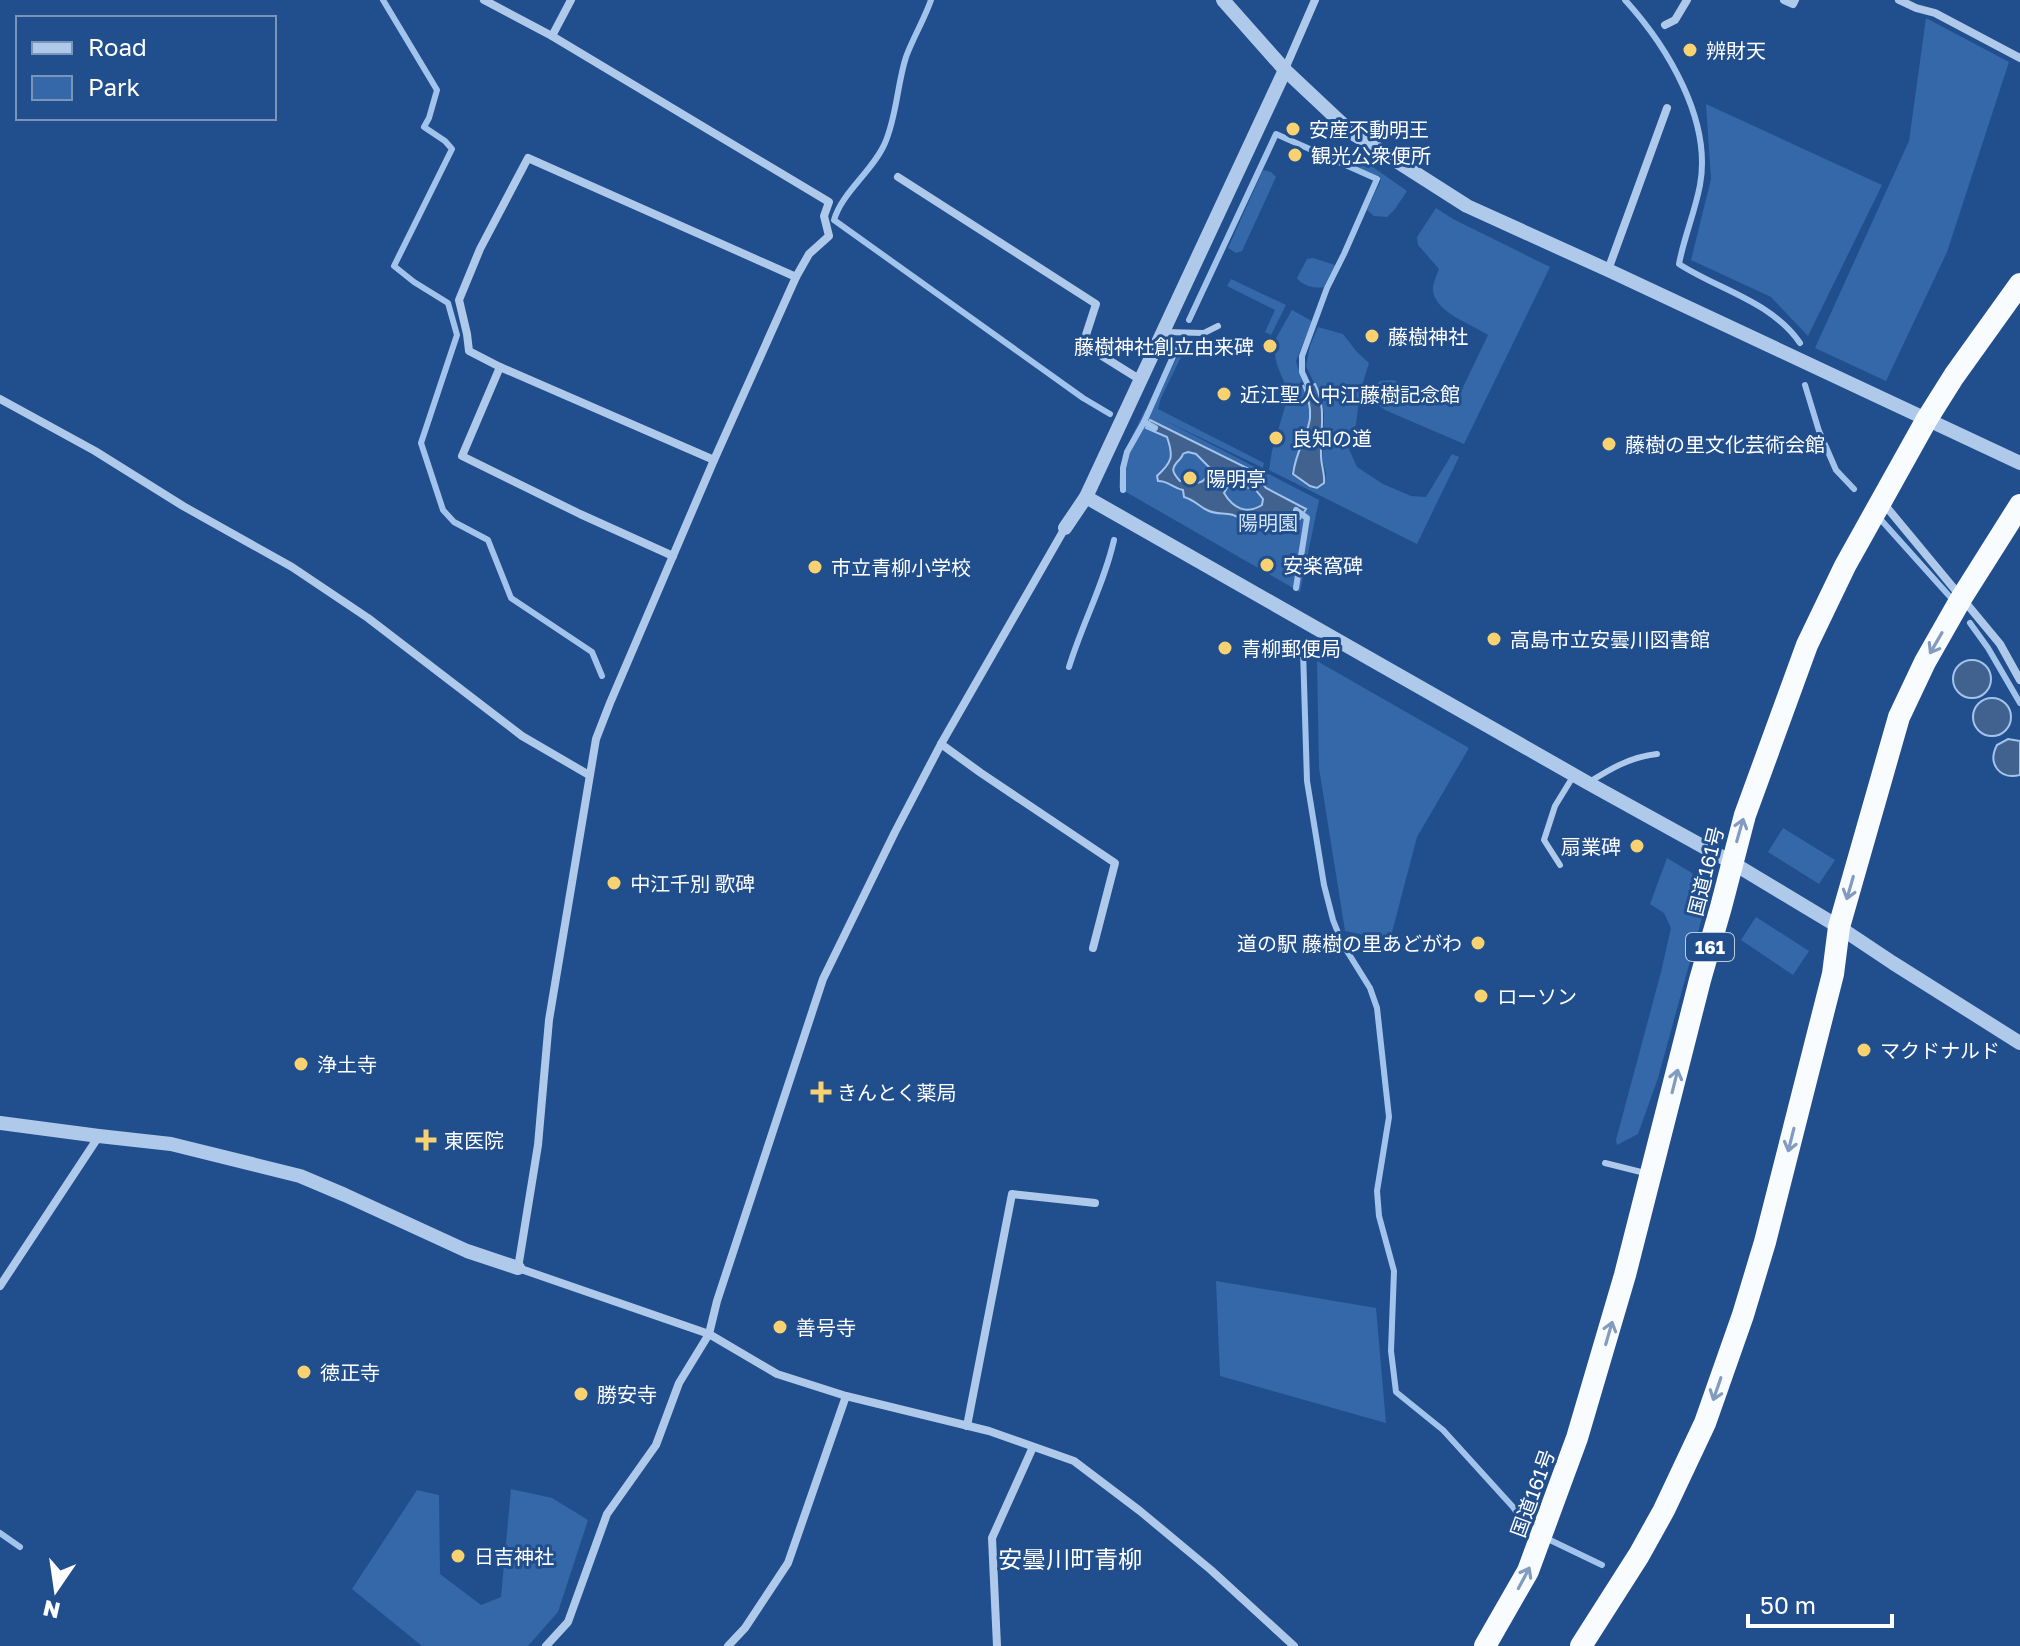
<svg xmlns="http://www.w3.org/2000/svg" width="2020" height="1646" font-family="'Golos Text','Noto Sans JP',sans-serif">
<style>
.green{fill:#3568a9}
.water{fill:#41628e;stroke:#a2c4ec;stroke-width:2;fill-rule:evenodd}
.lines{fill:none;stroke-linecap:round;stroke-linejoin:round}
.stream{stroke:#a2c4ec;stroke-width:6}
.service{stroke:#afc9eb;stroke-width:6}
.minor{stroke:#afc9eb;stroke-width:8}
.tertiary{stroke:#afc9eb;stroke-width:14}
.trunk{stroke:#f9fcfe;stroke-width:22}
.oneway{stroke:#829cbf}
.poi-dot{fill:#f8d270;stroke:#214e8c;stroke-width:3}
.labels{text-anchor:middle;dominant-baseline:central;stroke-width:6;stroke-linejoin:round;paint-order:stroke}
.shield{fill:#214e8c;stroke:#bccadc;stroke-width:2}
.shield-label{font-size:18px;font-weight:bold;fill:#fff}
.poi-label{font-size:20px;fill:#fff;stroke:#214e8c;text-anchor:start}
.park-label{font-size:20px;fill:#d3e4f8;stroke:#214e8c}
.street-label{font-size:20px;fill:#fff;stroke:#214e8c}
.quarter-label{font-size:24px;fill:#fff;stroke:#214e8c}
</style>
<rect width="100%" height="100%" fill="#214e8c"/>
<g class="green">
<path d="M1926 18 2009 62 1947 252 1886 381 1815 348 1909 141Z"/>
<path d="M1706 104 1882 185 1808 336 1771 297 1691 260 1711 179Z"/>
<path d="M1340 144 1407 191 1395 209 1387 217 1374 216 1367 210 1381 180 1333 156Z"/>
<path d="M1263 170 1271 172 1276 177 1242 251 1236 253 1228 248Z"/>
<path d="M1436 208 1453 219 1550 267 1464 444 1385 410 1374 402V387L1380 381 1392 380 1405 384 1454 406 1488 335C1472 324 1431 311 1433 287 1434 281 1437 274 1439 269L1418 245 1417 237Z"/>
<path d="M1313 258 1335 265 1324 287C1316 289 1302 286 1297 278L1307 259Z"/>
<path d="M1231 279 1286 305 1271 335 1265 332 1275 310 1227 286Z"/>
<path d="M1292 310 1312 321 1296 361 1302 381 1288 395C1285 377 1270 361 1277 344L1275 340Z"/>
<path d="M1318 327 1343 334 1357 352 1369 363 1360 392 1356 424 1348 447 1357 467 1383 484 1411 496 1426 497 1452 454 1459 457 1417 544 1269 470 1272 451 1286 403 1303 387C1319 421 1300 441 1291 474L1309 487 1318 489 1325 482 1326 473 1322 460 1324 416 1322 400 1306 366 1310 346Z"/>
<path d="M1178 355 1181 357 1161 398 1158 409 1264 463 1263 468 1160 418 1319 500 1300 592 1119 488C1120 455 1131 439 1145 410L1151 412Z"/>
<path d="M1317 661 1469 748 1417 837 1390 940 1345 931 1319 768Z"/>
<path d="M1783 828 1835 860 1819 884 1768 852Z"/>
<path d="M1667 858 1692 873 1703 914 1658 1078 1638 1134 1617 1145 1616 1140 1661 972 1671 928 1664 913 1650 904Z"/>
<path d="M1756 917 1809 951 1793 975 1741 940Z"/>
<path d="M1216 1281 1376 1308 1386 1423 1220 1376Z"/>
<path d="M511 1489 552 1498 588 1520 558 1612 528 1646H422L352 1589 417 1490 439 1495 440 1574 481 1605 501 1597Z"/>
</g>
<g class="water">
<path d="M1315 384C1327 409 1320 431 1321 456 1321 465 1325 473 1324 483L1317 488 1310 486 1293 474C1298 436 1322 427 1303 385L1305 389Z"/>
<path d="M1150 420 1251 470 1266 488 1306 509 1300 519 1285 512 1262 526C1258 520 1251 520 1244 521 1229 509 1220 517 1207 510 1198 506 1195 500 1184 497L1183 490C1173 488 1169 481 1158 481L1157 476C1172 462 1174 457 1167 437L1146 428ZM1188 452 1196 454 1210 468C1206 486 1196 484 1180 481 1171 471 1171 468 1180 459 1186 452 1179 455 1188 452ZM1229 484 1255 489 1263 499 1262 505C1246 515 1233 508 1224 493Z"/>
<circle cx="1972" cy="679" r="19"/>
<circle cx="1992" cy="717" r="19"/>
<path d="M2008 739 2020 741V775C2000 780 1987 764 1997 745Z"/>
</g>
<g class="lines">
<g class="stream">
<path d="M383 0 437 90 429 118 424 127 445 141 452 149 394 266 414 282 448 303 457 335 421 443 443 510 454 522 488 540 511 598 592 652 602 676"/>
<path d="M931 0C924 20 913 38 906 57 897 85 897 115 885 143 873 171 842 192 834 220L1083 398 1110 414"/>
<path d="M1625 0C1667 46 1712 120 1700 185 1695 212 1684 237 1679 264 1719 290 1771 301 1800 343"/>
<path d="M1189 320 1276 134 1377 179 1344 254 1327 288 1302 356V372L1311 392"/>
<path d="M1805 385 1819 431 1836 470 1854 489"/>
<path d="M1144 422 1155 428"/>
<path d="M1123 490V468L1127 452 1144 422 1176 350"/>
<path d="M1882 521 1952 599"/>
<path d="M1296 588 1307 518 1296 510"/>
<path d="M1970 623 1988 648 2020 703"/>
<path d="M1303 650 1307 781 1324 885 1333 920 1342 943 1370 988 1377 1008 1389 1117 1377 1191 1379 1216 1394 1271 1391 1351 1396 1392 1443 1430 1513 1507 1522 1520"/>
<path d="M1069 667C1082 624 1104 584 1114 540"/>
<path d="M0 1533 20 1547"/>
<path d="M1550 1540 1602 1565"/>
</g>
<g class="service">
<path d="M1165 332 1204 333 1218 326"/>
<path d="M1588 783C1610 769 1630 757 1657 754"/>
<path d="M1560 865 1544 840 1555 806 1574 775"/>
<path d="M1605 1163 1645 1173"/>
</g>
<g class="minor">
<path d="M484 0 552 36 829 202 824 216 829 236 809 254 796 277 714 460 610 703 596 739 549 1020 538 1145 518 1268 709 1334 777 1374 846 1396 989 1431 1074 1461 1140 1511 1211 1570 1294 1646"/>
<path d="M1784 0 1793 4 1795 0"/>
<path d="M1899 0 1916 8 1935 13 2020 58"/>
<path d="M1665 25 1675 20 1687 0"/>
<path d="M552 36 571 0"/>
<path d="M1285 69 1315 0"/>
<path d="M898 177 1096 304 1083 344 1139 379"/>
<path d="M1608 270 1667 108"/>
<path d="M500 367 462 456 580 514 673 556"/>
<path d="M0 399 95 451 183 506 292 567 368 618 522 736 589 775"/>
<path d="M714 460 500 367 469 351 467 334 459 300 480 249 528 158 796 277"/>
<path d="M1884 504 2000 644 2020 680"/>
<path d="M941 744 981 773 1115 863 1093 948"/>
<path d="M0 1286 99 1136"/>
<path d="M967 1426 1012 1194 1095 1203"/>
<path d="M546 1646 568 1622 607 1514 656 1445 679 1383 709 1334 717 1301 823 979 895 832 941 744 1065 528"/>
<path d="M728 1646 745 1628 788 1563 846 1396"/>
<path d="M997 1646 992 1538 1033 1447"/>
</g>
<g class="tertiary">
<path d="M1223 0 1285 70 1351 132 1467 206 1608 270 2020 463"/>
<path d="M1086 497 1588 783 1731 862 1839 927 1893 963 2020 1043"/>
<path d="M1065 528 1086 497 1285 70"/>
<path d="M0 1123 99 1136 171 1144 300 1176 345 1195 467 1251 518 1268"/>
</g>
<g class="trunk">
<path d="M1485 1646 1528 1571 1577 1438 1625 1275 1700 980 1721 907 1745 815 1807 645 1845 566 1927 419 1954 376 2020 284"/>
<path d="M1581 1646 1639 1555 1664 1510 1705 1423 1743 1315 1765 1242 1833 974 1839 927 1899 717 1925 662 1962 597 2020 505"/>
</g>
</g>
<defs><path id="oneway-shaft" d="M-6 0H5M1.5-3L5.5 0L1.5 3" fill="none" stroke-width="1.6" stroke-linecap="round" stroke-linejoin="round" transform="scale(2)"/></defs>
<g class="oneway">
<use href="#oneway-shaft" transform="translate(1936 643) rotate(120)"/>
<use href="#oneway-shaft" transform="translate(1740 830) rotate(-74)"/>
<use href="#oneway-shaft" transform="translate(1850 888) rotate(106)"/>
<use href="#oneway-shaft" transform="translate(1675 1081) rotate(-76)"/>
<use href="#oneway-shaft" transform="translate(1791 1140) rotate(104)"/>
<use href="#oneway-shaft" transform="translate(1609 1333) rotate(-74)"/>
<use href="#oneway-shaft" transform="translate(1717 1389) rotate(109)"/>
<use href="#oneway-shaft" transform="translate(1524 1578) rotate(-62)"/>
</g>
<g class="poi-dot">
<circle cx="1690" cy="50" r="8"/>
<circle cx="1293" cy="129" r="8"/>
<circle cx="1295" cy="155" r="8"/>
<circle cx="1372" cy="336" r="8"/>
<circle cx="1270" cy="346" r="8"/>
<circle cx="1224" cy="394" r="8"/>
<circle cx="1276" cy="438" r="8"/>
<circle cx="1609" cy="444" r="8"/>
<circle cx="1190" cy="478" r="8"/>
<circle cx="1267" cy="565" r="8"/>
<circle cx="815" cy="567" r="8"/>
<circle cx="1494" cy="639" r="8"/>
<circle cx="1225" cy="648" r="8"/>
<circle cx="1637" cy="846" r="8"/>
<circle cx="614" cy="883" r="8"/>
<circle cx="1478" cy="943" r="8"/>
<circle cx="1481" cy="996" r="8"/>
<circle cx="1864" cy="1050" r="8"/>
<circle cx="301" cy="1064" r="8"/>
<path d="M817 1080h8v8h8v8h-8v8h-8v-8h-8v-8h8z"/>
<path d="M422 1128h8v8h8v8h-8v8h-8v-8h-8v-8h8z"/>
<circle cx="780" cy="1327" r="8"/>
<circle cx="304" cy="1372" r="8"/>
<circle cx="581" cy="1394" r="8"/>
<circle cx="458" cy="1556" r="8"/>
</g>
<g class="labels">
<rect class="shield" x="1686" y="933" width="48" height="28" rx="6"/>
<g class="shield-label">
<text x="1710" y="947">161</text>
</g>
<g class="poi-label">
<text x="1706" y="50">辨財天</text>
<text x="1309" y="129">安産不動明王</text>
<text x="1311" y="155">観光公衆便所</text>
<text x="1388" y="336">藤樹神社</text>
<text x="1254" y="346" text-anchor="end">藤樹神社創立由来碑</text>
<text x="1240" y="394">近江聖人中江藤樹記念館</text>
<text x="1292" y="438">良知の道</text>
<text x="1625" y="444">藤樹の里文化芸術会館</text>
<text x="1206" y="478">陽明亭</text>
<text x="1283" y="565">安楽窩碑</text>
<text x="831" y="567">市立青柳小学校</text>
<text x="1510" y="639">高島市立安曇川図書館</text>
<text x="1241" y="648">青柳郵便局</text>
<text x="1621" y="846" text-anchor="end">扇業碑</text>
<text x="630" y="883">中江千別 歌碑</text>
<text x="1462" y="943" text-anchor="end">道の駅 藤樹の里あどがわ</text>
<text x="1497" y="996">ローソン</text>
<text x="1880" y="1050">マクドナルド</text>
<text x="317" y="1064">浄土寺</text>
<text x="837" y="1092">きんとく薬局</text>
<text x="444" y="1140">東医院</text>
<text x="796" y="1327">善号寺</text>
<text x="320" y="1372">徳正寺</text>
<text x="597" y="1394">勝安寺</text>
<text x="474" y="1556">日吉神社</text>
</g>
<g class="park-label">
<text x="1268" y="522">陽明園</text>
</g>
<g class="street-label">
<text transform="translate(1705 871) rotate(-76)">国道161号</text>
<text transform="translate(1532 1493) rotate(-70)">国道161号</text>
</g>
<g class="quarter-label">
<text x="1070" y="1558">安曇川町青柳</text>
</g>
</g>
<rect x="16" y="16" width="260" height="104" fill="#214e8c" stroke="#7a95ba" stroke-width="2"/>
<rect x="32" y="42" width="40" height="12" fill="#afc9eb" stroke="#7a95ba" stroke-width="2"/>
<text x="88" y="56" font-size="24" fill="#ffffff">Road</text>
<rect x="32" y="76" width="40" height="24" fill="#3568a9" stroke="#7a95ba" stroke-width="2"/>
<text x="88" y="96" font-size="24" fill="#ffffff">Park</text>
<g transform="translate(56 1590) rotate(193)" stroke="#214e8c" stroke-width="6" paint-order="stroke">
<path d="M0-6L14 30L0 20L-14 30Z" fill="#ffffff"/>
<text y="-12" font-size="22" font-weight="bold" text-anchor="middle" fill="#ffffff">N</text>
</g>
<path d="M1748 1614v12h144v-12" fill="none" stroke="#ffffff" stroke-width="4"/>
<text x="1760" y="1614" font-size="24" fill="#ffffff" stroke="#214e8c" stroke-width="6" paint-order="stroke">50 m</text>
</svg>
